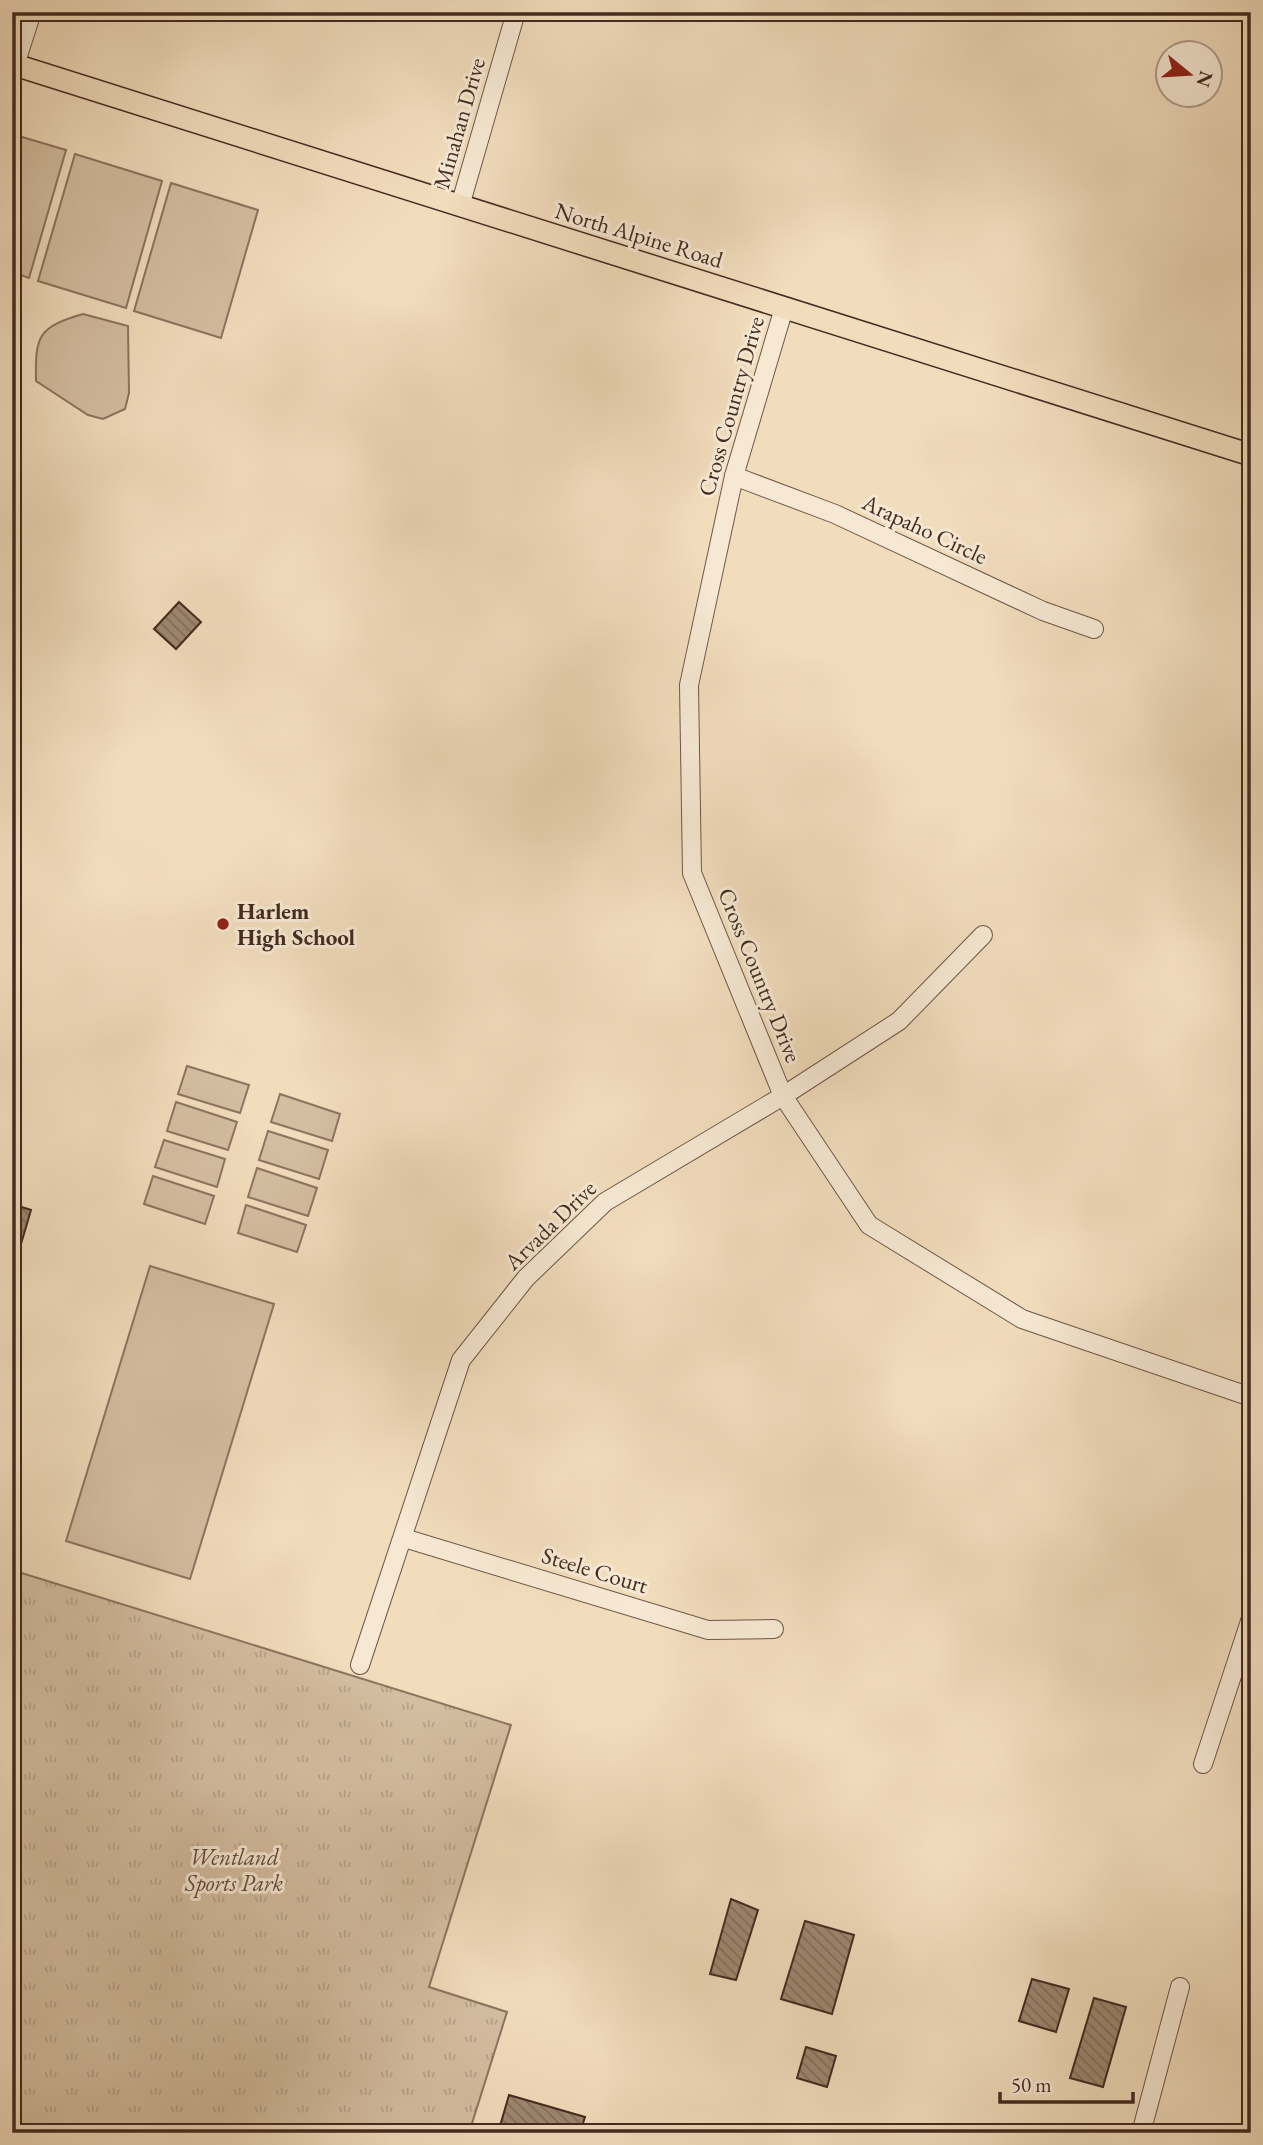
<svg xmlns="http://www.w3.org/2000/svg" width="1263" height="2145" font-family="'EB Garamond',serif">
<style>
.green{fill:#d4bea1;stroke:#8c7460;stroke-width:2}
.park{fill:url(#park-tufts);stroke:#8c7460;stroke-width:2}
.building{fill:url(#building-back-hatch);stroke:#442a20;stroke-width:2}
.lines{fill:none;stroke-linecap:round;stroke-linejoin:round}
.minor-casing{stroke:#6f5647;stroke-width:20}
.major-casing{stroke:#442a20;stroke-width:24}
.minor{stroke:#f6e8d3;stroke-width:18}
.major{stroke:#f1dcbc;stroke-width:21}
.poi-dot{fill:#8f2418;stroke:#f6e8d3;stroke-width:2.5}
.labels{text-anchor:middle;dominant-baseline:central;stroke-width:6;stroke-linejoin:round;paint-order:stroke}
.street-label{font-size:23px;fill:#442a20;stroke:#f6e8d3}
.poi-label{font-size:23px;font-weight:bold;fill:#442a20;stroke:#f6e8d3;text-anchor:start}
.park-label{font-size:23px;font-style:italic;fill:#61483a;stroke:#f6e8d3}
</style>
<defs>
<pattern id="park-tufts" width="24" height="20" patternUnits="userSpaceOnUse" patternTransform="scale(1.75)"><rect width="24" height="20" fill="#d4bea1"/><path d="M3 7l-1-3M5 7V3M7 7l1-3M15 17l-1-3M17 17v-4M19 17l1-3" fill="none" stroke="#b7a38a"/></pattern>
<pattern id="building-back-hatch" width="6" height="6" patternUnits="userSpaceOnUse" patternTransform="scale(1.75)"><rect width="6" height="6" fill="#9e8771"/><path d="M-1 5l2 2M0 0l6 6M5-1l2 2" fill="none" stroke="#826f5c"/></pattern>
</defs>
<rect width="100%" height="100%" fill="#f1dcbc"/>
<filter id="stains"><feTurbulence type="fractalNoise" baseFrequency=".00286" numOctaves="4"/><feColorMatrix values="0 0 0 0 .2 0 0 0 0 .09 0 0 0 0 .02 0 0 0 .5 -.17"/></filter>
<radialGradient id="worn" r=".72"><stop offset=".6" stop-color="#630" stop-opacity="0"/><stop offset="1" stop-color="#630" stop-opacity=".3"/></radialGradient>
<g class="green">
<path d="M12 134 66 150 29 278 12 272Z"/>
<path d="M75 154 162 181 126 308 38 281Z"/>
<path d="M171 183 258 210 221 338 134 311Z"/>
<path d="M83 314 128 326 129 393 125 409 103 419 88 415 36 381C35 336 38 327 83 314Z"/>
<path d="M187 1066 249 1085 240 1113 178 1094Z"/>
<path d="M280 1094 340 1114 332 1141 271 1122Z"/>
<path d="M176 1102 237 1122 228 1150 167 1131Z"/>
<path d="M268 1131 328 1150 319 1179 259 1160Z"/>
<path d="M164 1140 225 1159 217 1187 155 1167Z"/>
<path d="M257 1168 317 1188 308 1216 248 1197Z"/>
<path d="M153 1176 214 1196 205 1224 144 1204Z"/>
<path d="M246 1205 306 1225 297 1252 238 1233Z"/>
<path d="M150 1266 274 1304 190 1579 66 1541Z"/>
</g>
<path class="park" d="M12 1570 511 1725 429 1987 507 2012 469 2133H12Z"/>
<g class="building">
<path d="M179 602 201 622 176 649 154 629Z"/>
<path d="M12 1204 31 1210 16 1261 12 1260Z"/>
<path d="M731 1899 758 1910 736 1980 710 1974Z"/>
<path d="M805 1921 854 1935 832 2014 781 1999Z"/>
<path d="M1032 1979 1069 1989 1056 2032 1019 2021Z"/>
<path d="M1094 1998 1126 2007 1103 2087 1070 2078Z"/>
<path d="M806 2047 836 2056 827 2087 797 2078Z"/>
<path d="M509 2095 585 2117 580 2133H498Z"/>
</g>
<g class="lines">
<defs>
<g id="minor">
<path d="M15 65 32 12"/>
<path d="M460 206 516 12"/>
<path d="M784 308 734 476 689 685 692 873 783 1096 869 1225 1022 1319 1251 1397"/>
<path d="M734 476 835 514 1043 611 1094 629"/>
<path d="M404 1538 708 1630 774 1629"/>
<path d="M360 1665 461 1360 526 1278 605 1202 783 1096 899 1021 983 935"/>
<path d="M1203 1764 1251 1618"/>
<path d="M1141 2133 1180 1987"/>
</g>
<path id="major" d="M12 64 1251 455"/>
</defs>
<use href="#minor" class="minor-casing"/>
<use href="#major" class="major-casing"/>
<use href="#minor" class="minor"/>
<use href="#major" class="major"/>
</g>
<circle class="poi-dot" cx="223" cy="924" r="7"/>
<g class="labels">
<g class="street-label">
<text transform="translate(459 123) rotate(-74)">Minahan Drive</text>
<text transform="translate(639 235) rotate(17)">North Alpine Road</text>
<text transform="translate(731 406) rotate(-74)">Cross Country Drive</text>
<text transform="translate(925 529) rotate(25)">Arapaho Circle</text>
<text transform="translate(760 975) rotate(68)">Cross Country Drive</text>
<text transform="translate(550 1225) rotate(-44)">Arvada Drive</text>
<text transform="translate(595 1570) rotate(17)">Steele Court</text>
</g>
<g class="poi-label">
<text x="237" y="911">Harlem<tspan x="237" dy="26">High School</tspan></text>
</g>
<g class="park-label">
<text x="234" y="1857">Wentland<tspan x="234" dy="26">Sports Park</tspan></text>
</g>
</g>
<rect width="1263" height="2145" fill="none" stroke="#f1dcbc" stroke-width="42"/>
<rect x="14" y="14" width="1235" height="2117" fill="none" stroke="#442a20" stroke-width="3.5"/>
<rect x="21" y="21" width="1221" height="2103" fill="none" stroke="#442a20" stroke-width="2"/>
<g transform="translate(1189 74) rotate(108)"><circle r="33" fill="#f6e8d3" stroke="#af9c8b" stroke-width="2"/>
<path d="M0-5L12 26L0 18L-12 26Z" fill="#8f2418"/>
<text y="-10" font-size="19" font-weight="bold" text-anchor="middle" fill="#442a20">N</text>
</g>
<path d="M1000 2092v10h133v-10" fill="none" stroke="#442a20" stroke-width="3.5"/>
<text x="1011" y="2092" font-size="21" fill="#442a20" stroke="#f6e8d3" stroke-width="5" paint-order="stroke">50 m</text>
<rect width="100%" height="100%" filter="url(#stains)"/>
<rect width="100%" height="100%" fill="url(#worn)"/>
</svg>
